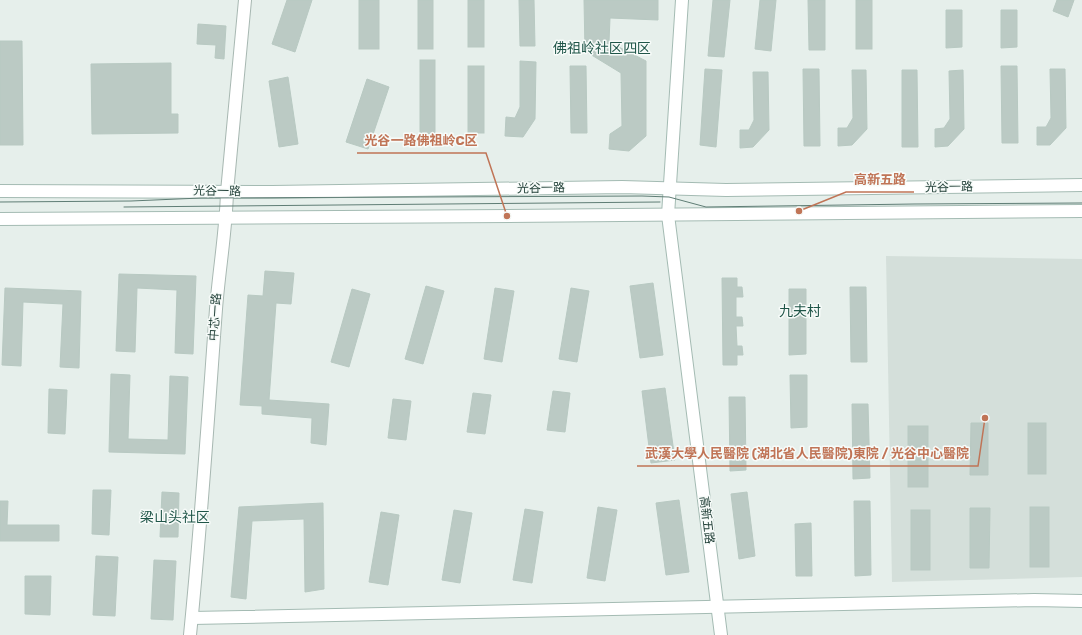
<svg xmlns="http://www.w3.org/2000/svg" width="1082" height="635" font-family="Rubik,'Noto Sans SC',sans-serif">
<style>
.built{fill:#d4dfda}
.building{fill:#bbcac4;stroke:#b8c9c2}
.lines{fill:none;stroke-linecap:round;stroke-linejoin:round}
.tertiary-casing{stroke:#a8b8b2;stroke-width:14}
.secondary-casing{stroke:#a4bbb3;stroke-width:14}
.tertiary{stroke:#fff;stroke-width:12}
.secondary{stroke:#fff;stroke-width:12}
.tram{stroke:#5f7d75;stroke-width:1}
.labels{text-anchor:middle;dominant-baseline:central;stroke-width:3;stroke-linejoin:round;paint-order:stroke}
.street-label{font-size:12px;fill:#24423a;stroke:#f7fbf9}
.quarter-label{font-size:14px;fill:#1f5548;stroke:#f7fbf9}
.leader{fill:none;stroke:#c07456;stroke-width:1.5}
.callout-dot{fill:#c07456;stroke:#f7fbf9;stroke-width:1.5}
.callout-label{font-size:13px;text-anchor:middle;font-weight:bold;fill:#c07456;stroke:#f7fbf9;stroke-width:3;stroke-linejoin:round;paint-order:stroke}
</style>
<rect width="100%" height="100%" fill="#e6efeb"/>
<path class="built" d="M886 256 1082 259V577L892 582Z"/>
<g class="building">
<path d="M287 0H312L295 52 272 44Z"/>
<rect x="359" y="0" width="20" height="49"/>
<rect x="418" y="0" width="15" height="49"/>
<rect x="468" y="0" width="16" height="47"/>
<path d="M519 0H534L535 46H520Z"/>
<path d="M584 0H658V20L610 18 609 42 646 61V136L629 151 609 149 610 134 622 126 621 73 585 51Z"/>
<path d="M713 0H730L724 57 708 56Z"/>
<path d="M760 0H776L771 51 755 49Z"/>
<path d="M808 0H825V50H809Z"/>
<rect x="856" y="0" width="16" height="49"/>
<path d="M1057 0H1074L1068 17 1053 11Z"/>
<path d="M946 10H962V47L946 48Z"/>
<path d="M1001 10H1017V47L1001 48Z"/>
<path d="M198 24 226 26 224 59 215 58 216 45 197 44Z"/>
<path d="M0 41H22L23 145H0Z"/>
<rect x="420" y="60" width="15" height="74"/>
<path d="M520 61 536 62 535 119 523 137 505 136 506 117 515 118 520 107Z"/>
<path d="M171 63V114H178V133L92 134 91 64Z"/>
<rect x="468" y="66" width="16" height="67"/>
<path d="M570 66H586L587 133H571Z"/>
<path d="M1001 66H1017L1018 143H1002Z"/>
<path d="M705 69 722 70 716 147 700 145Z"/>
<path d="M803 69H819L820 146H804Z"/>
<path d="M1050 69H1065L1066 128 1050 145H1037V127H1046L1051 118Z"/>
<path d="M852 70H866L867 129 852 145 838 146V128H847L853 118Z"/>
<path d="M902 70H917L918 147H902Z"/>
<path d="M963 70 964 129 948 146 935 147V129L944 128 950 119 949 71Z"/>
<path d="M753 72H768L769 130 753 147 740 148V130H749L754 120Z"/>
<path d="M288 77 298 144 279 147 269 81Z"/>
<path d="M367 79 389 87 368 149 346 142Z"/>
<path d="M265 271 294 273 291 304 276 303 269 400 329 404 326 445 311 443 312 418 262 414V406L240 405 248 295 263 296Z"/>
<path d="M119 274 196 276 193 354 175 353 177 290 137 288 135 352 116 351Z"/>
<path d="M722 278H737V287H742L743 297H736V317H742L743 326H736L737 346H742L743 355H737V365H723Z"/>
<path d="M653 283 663 355 640 358 630 286Z"/>
<path d="M426 286 444 291 423 364 405 359Z"/>
<path d="M850 287H866L867 362H851Z"/>
<path d="M5 288 81 291 79 368 60 367 63 304 23 302 21 366 2 365Z"/>
<path d="M495 288 514 291 502 362 484 359Z"/>
<path d="M571 288 589 291 577 362 559 359Z"/>
<path d="M352 289 370 294 349 367 331 362Z"/>
<path d="M789 289H806V354L789 355Z"/>
<path d="M111 374 130 375 128 439 168 440 170 376 188 377 185 454 109 452Z"/>
<path d="M790 375H807V427L791 428Z"/>
<path d="M665 388 675 460 651 463 642 391Z"/>
<path d="M49 389 67 390 65 434 48 433Z"/>
<path d="M553 391 570 393 565 432 547 430Z"/>
<path d="M473 393 491 395 485 434 467 432Z"/>
<path d="M729 397H745L746 470 730 471Z"/>
<path d="M393 399 411 401 406 440 388 438Z"/>
<path d="M852 404H868L870 478 853 479Z"/>
<path d="M971 423H988V475H970Z"/>
<rect x="1028" y="423" width="18" height="51"/>
<rect x="908" y="426" width="20" height="61"/>
<path d="M93 490H111L109 535 92 534Z"/>
<path d="M162 492 179 493 178 537H160Z"/>
<path d="M747 492 755 556 739 559 731 494Z"/>
<path d="M679 500 689 572 666 575 656 503Z"/>
<path d="M0 501H8L7 525H59V541H0Z"/>
<path d="M854 501H870L871 575 855 576Z"/>
<path d="M323 503 324 589 305 592 304 519 252 521 246 599 231 597 239 507Z"/>
<path d="M598 507 617 510 605 581 587 578Z"/>
<rect x="1030" y="507" width="19" height="60"/>
<path d="M970 508H990L989 568H970Z"/>
<path d="M525 509 543 512 532 583 513 580Z"/>
<path d="M454 510 472 513 460 583 442 580Z"/>
<rect x="911" y="510" width="19" height="60"/>
<path d="M381 512 399 515 388 585 369 582Z"/>
<path d="M811 523 812 576H796L795 524Z"/>
<path d="M96 556 118 557 115 616 93 615Z"/>
<path d="M154 560 176 561 173 620 151 619Z"/>
<path d="M25 576H51L50 615 25 614Z"/>
</g>
<g class="lines">
<defs>
<path id="tertiary" d="M190 635C201 526 208 418 216 309 219 270 226 231 227 192L245 0"/>
<g id="secondary">
<path d="M682 0 668 215 721 635"/>
<path d="M0 191 272 192 622 187 726 190 1082 185"/>
<path d="M0 219C361 219 721 213 1082 211"/>
<path d="M192 618 1034 600 1082 601"/>
</g>
</defs>
<use href="#tertiary" class="tertiary-casing"/>
<use href="#secondary" class="secondary-casing"/>
<use href="#tertiary" class="tertiary"/>
<use href="#secondary" class="secondary"/>
<g class="tram">
<path d="M0 202 131 201 201 198 642 196 669 197 706 207 914 204 1082 203"/>
<path d="M124 207 660 202"/>
</g>
</g>
<g class="labels">
<g class="street-label">
<text transform="translate(949 187) rotate(-1)">光谷一路</text>
<text transform="translate(541 188) rotate(-1)">光谷一路</text>
<text transform="translate(217 191) rotate(1)">光谷一路</text>
<text transform="translate(215 317) rotate(-86)">中芯一路</text>
<text transform="translate(707 520) rotate(83)">高新五路</text>
</g>
<g class="quarter-label">
<text x="602" y="48">佛祖岭社区四区</text>
<text x="800" y="311">九夫村</text>
<text x="175" y="517">梁山头社区</text>
</g>
</g>
<path class="leader" d="M507 216L486 153H357M799 211L846 192H914M985 418L978 466H637"/>
<g class="callout-dot">
<circle cx="507" cy="216" r="4"/>
<circle cx="799" cy="211" r="4"/>
<circle cx="985" cy="418" r="4"/>
</g>
<g class="callout-label">
<text x="421" y="145">光谷一路佛祖岭C区</text>
<text x="880" y="184">高新五路</text>
<text x="807" y="458">武漢大學人民醫院 (湖北省人民醫院)東院 / 光谷中心醫院</text>
</g>
</svg>
